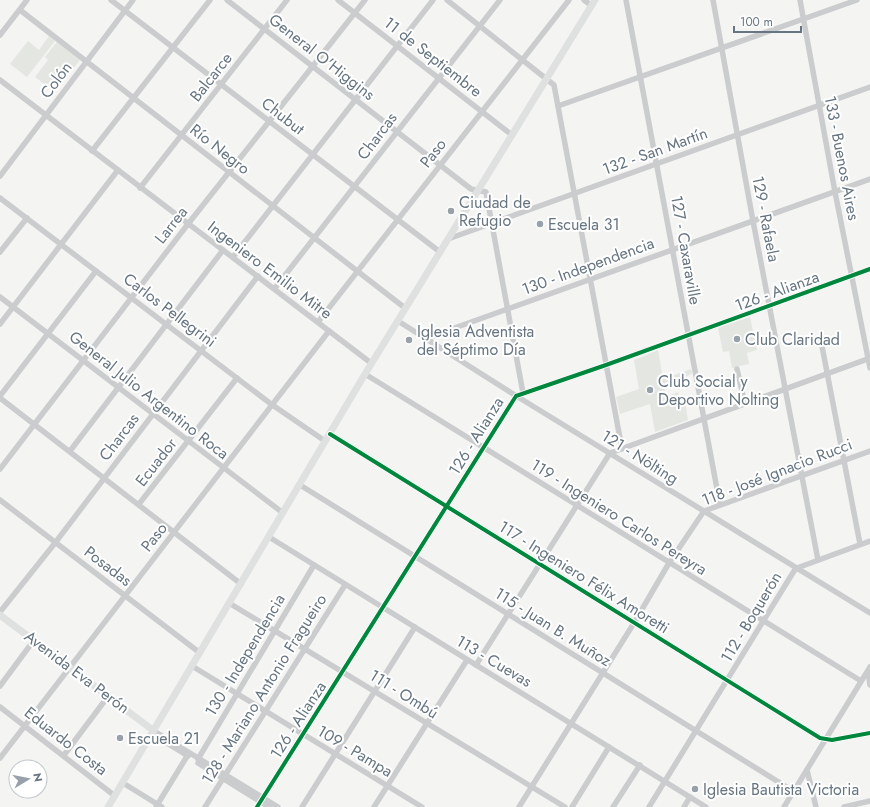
<svg xmlns="http://www.w3.org/2000/svg" width="870" height="807" font-family="Jost,sans-serif">
<style>
.green{fill:#e4e7e1}
.lines{fill:none;stroke-linecap:round;stroke-linejoin:round}
.minor{stroke:#cacccd;stroke-width:5.5}
.major{stroke:#dfe0e0;stroke-width:7}
.cycleway-casing{stroke:#fff;stroke-width:6}
.cycleway{stroke:#00873e;stroke-width:4}
.poi-dot{fill:#98a1a9;stroke:#fff;stroke-width:1.5}
.labels{text-anchor:middle;dominant-baseline:central;stroke-width:4;stroke-linejoin:round;paint-order:stroke}
.street-label{font-size:16px;fill:#667581;stroke:#fff}
.poi-label{font-size:16px;fill:#667581;stroke:#fff;text-anchor:start}
</style>
<rect width="100%" height="100%" fill="#f4f4f3"/>
<g class="green">
<path d="M49 36 55 41 27 77 10 64 28 41 39 50Z"/>
<path d="M57 42 80 60 55 92 35 77 48 60 45 57Z"/>
<path d="M750 317 757 350 747 353 749 364 732 368 729 351 723 352 718 328Z"/>
<path d="M658 350 663 379 691 369 692 374 664 385 666 397 678 392 680 403 685 402 688 420 655 432 650 404 620 414 616 397 639 389 634 360Z"/>
</g>
<g class="lines">
<g class="minor">
<path d="M111 0 440 252"/>
<path d="M227 0 471 189 486 192 523 393"/>
<path d="M338 0 512 135"/>
<path d="M447 0 554 85 622 449"/>
<path d="M584 0 592 6"/>
<path d="M626 0 720 505"/>
<path d="M713 0 753 221 818 560"/>
<path d="M800 0 835 192 870 368"/>
<path d="M20 10 405 308"/>
<path d="M0 35 27 0"/>
<path d="M0 80 371 363"/>
<path d="M558 106 857 0"/>
<path d="M92 151 210 0"/>
<path d="M0 176 133 0"/>
<path d="M140 188 287 0"/>
<path d="M0 198 271 404 325 441"/>
<path d="M448 239 870 87"/>
<path d="M0 252 27 218"/>
<path d="M233 257 433 0"/>
<path d="M275 288 500 0"/>
<path d="M0 297 283 513"/>
<path d="M398 321 518 397 870 613"/>
<path d="M318 322 569 0"/>
<path d="M0 324 118 170"/>
<path d="M428 339 435 335 870 179"/>
<path d="M821 341 860 544"/>
<path d="M737 369 745 404"/>
<path d="M365 374 861 681"/>
<path d="M0 396 96 271"/>
<path d="M0 398 241 584"/>
<path d="M330 434 820 738 832 740 870 733"/>
<path d="M70 451 223 250"/>
<path d="M0 469 188 224 365 0"/>
<path d="M300 485 793 791"/>
<path d="M0 500 200 653"/>
<path d="M139 504 237 378"/>
<path d="M269 537 706 807"/>
<path d="M229 603 565 807"/>
<path d="M0 612 55 543 258 276"/>
<path d="M476 665 610 453 870 358"/>
<path d="M192 666 422 807"/>
<path d="M868 671 870 685"/>
<path d="M0 686 34 640"/>
<path d="M0 707 115 796"/>
<path d="M154 731 278 807"/>
<path d="M152 734 188 756"/>
<path d="M64 755 109 695"/>
<path d="M0 758 329 331"/>
<path d="M198 759 314 565"/>
<path d="M198 763 269 807"/>
<path d="M807 770 816 807"/>
<path d="M123 783 162 807"/>
<path d="M156 807 189 753"/>
<path d="M205 807 345 585"/>
<path d="M257 807 516 396 606 365 870 269"/>
<path d="M302 807 415 627"/>
<path d="M374 807 467 660"/>
<path d="M519 807 634 623 669 563 704 511 870 451"/>
<path d="M572 807 609 747"/>
<path d="M613 807 640 765"/>
<path d="M649 807 794 571 797 568 870 541"/>
<path d="M684 807 690 797"/>
<path d="M784 807 870 667"/>
<path d="M844 807 870 801"/>
</g>
<g class="major">
<path d="M0 615 154 731"/>
<path d="M108 807 365 374 595 0"/>
</g>
<defs>
<g id="cycleway">
<path d="M330 434 820 738 832 740 870 733"/>
<path d="M257 807 516 396 606 365 870 269"/>
</g>
</defs>
<use href="#cycleway" class="cycleway-casing"/>
<use href="#cycleway" class="cycleway"/>
</g>
<g class="poi-dot">
<circle cx="451" cy="211" r="4"/>
<circle cx="540" cy="224" r="4"/>
<circle cx="737" cy="339" r="4"/>
<circle cx="409" cy="340" r="4"/>
<circle cx="650" cy="390" r="4"/>
<circle cx="120" cy="738" r="4"/>
<circle cx="695" cy="789" r="4"/>
</g>
<g class="labels">
<g class="street-label">
<text transform="translate(322 57) rotate(38)">General O'Higgins</text>
<text transform="translate(433 57) rotate(38)">11 de Septiembre</text>
<text transform="translate(211 77) rotate(-52)">Balcarce</text>
<text transform="translate(56 80) rotate(-53)">Colón</text>
<text transform="translate(283 116) rotate(38)">Chubut</text>
<text transform="translate(377 136) rotate(-53)">Charcas</text>
<text transform="translate(220 149) rotate(38)">Río Negro</text>
<text transform="translate(655 151) rotate(-20)">132 - San Martín</text>
<text transform="translate(433 153) rotate(-52)">Paso</text>
<text transform="translate(842 158) rotate(79)">133 - Buenos Aires</text>
<text transform="translate(766 219) rotate(79)">129 - Rafaela</text>
<text transform="translate(171 225) rotate(-52)">Larrea</text>
<text transform="translate(686 250) rotate(80)">127 - Caxaraville</text>
<text transform="translate(588 266) rotate(-20)">130 - Independencia</text>
<text transform="translate(270 270) rotate(37)">Ingeniero Emilio Mitre</text>
<text transform="translate(777 291) rotate(-20)">126 - Alianza</text>
<text transform="translate(170 310) rotate(37)">Carlos Pellegrini</text>
<text transform="translate(149 395) rotate(38)">General Julio Argentino Roca</text>
<text transform="translate(476 436) rotate(-58)">126 - Alianza</text>
<text transform="translate(119 437) rotate(-53)">Charcas</text>
<text transform="translate(640 457) rotate(32)">121 - Nölting</text>
<text transform="translate(156 462) rotate(-52)">Ecuador</text>
<text transform="translate(777 472) rotate(-21)">118 - José Ignacio Rucci</text>
<text transform="translate(619 517) rotate(32)">119 - Ingeniero Carlos Pereyra</text>
<text transform="translate(154 537) rotate(-52)">Paso</text>
<text transform="translate(108 566) rotate(37)">Posadas</text>
<text transform="translate(584 577) rotate(32)">117 - Ingeniero Félix Amoretti</text>
<text transform="translate(751 617) rotate(-59)">112 - Boquerón</text>
<text transform="translate(553 627) rotate(32)">115 - Juan B. Muñoz</text>
<text transform="translate(245 655) rotate(-59)">130 - Independencia</text>
<text transform="translate(494 661) rotate(31)">113 - Cuevas</text>
<text transform="translate(77 672) rotate(37)">Avenida Eva Perón</text>
<text transform="translate(264 689) rotate(-58)">128 - Mariano Antonio Fragueiro</text>
<text transform="translate(404 694) rotate(32)">111 - Ombú</text>
<text transform="translate(298 720) rotate(-57)">126 - Alianza</text>
<text transform="translate(66 741) rotate(38)">Eduardo Costa</text>
<text transform="translate(355 751) rotate(31)">109 - Pampa</text>
</g>
<g class="poi-label">
<text x="459" y="202">Ciudad de<tspan x="459" dy="18">Refugio</tspan></text>
<text x="548" y="224">Escuela 31</text>
<text x="417" y="331">Iglesia Adventista<tspan x="417" dy="18">del Séptimo Día</tspan></text>
<text x="745" y="339">Club Claridad</text>
<text x="658" y="381">Club Social y<tspan x="658" dy="18">Deportivo Nolting</tspan></text>
<text x="128" y="738">Escuela 21</text>
<text x="703" y="789">Iglesia Bautista Victoria</text>
</g>
</g>
<g transform="translate(28 779) rotate(80)"><circle r="19" fill="#ffffff" stroke="#c2c8cd"/>
<path d="M0-3L7 15L0 10L-7 15Z" fill="#98a1a9"/>
<text y="-6" font-size="11" font-weight="bold" text-anchor="middle" fill="#667581">N</text>
</g>
<path d="M734 26v6h67v-6" fill="none" stroke="#667581" stroke-width="2"/>
<text x="740" y="26" font-size="12" fill="#667581" stroke="#ffffff" stroke-width="3" paint-order="stroke">100 m</text>
</svg>
